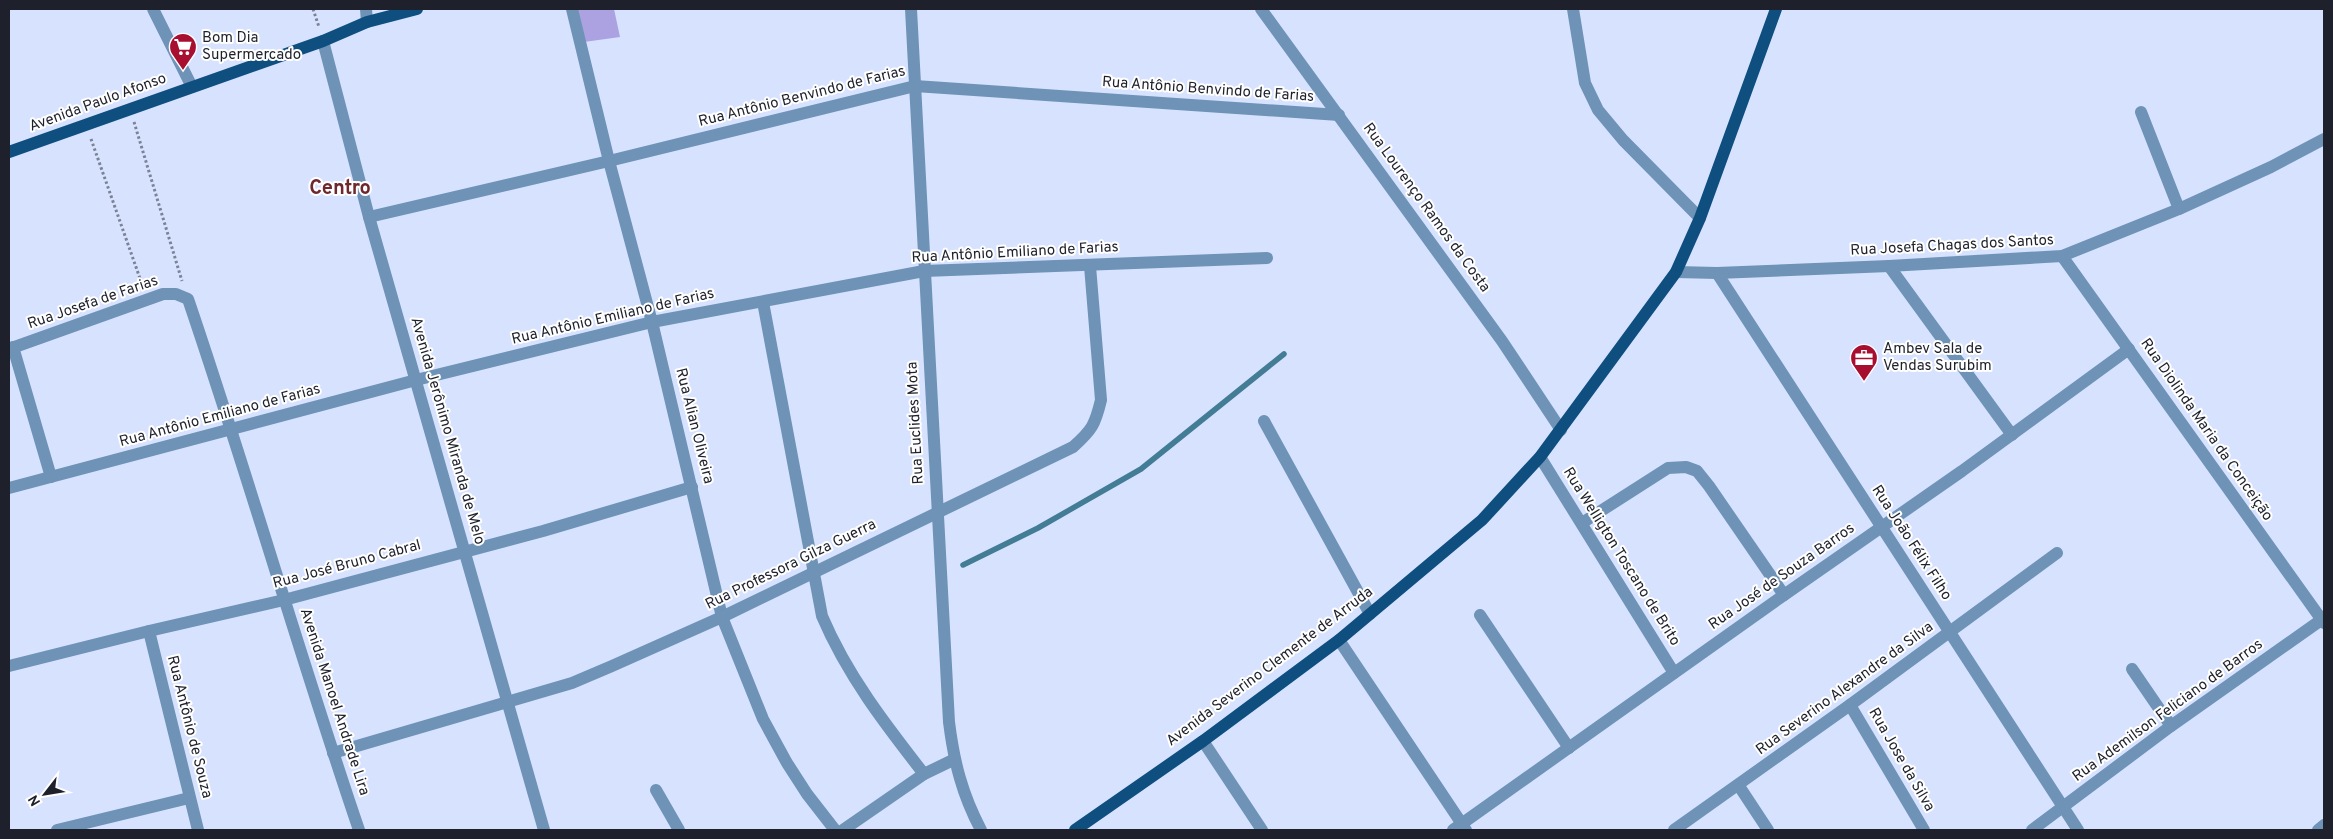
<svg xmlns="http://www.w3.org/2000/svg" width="2333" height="839" font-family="Overpass,sans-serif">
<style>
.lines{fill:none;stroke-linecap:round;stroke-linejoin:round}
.stream{stroke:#437c95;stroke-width:5.5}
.building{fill:#aca2e1}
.path{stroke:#7b8296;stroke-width:3;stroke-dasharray:2.5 2.5;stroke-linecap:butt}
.minor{stroke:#6e93b7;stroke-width:12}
.major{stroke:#0f4f80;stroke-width:12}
.labels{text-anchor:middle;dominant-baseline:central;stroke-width:4;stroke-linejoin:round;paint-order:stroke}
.poi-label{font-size:15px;fill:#1e212c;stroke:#fff;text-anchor:start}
.street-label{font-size:15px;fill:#1e212c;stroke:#fff}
.district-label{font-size:20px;font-weight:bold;fill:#6d272d;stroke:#fff}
</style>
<rect width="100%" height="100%" fill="#d7e2ff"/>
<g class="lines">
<path class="stream" d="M963 565 1038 528 1141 469 1284 354"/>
</g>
<path class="building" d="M576 9H614L620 37 584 42Z"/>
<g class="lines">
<g class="path">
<path d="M313 9 319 27"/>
<path d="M134 122 182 281"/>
<path d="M91 139 143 287"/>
</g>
<g class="minor">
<path d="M153 9 192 87"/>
<path d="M366 9 367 22"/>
<path d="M572 9 609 161 652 322 722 617 763 719 787 763 807 794 835 830"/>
<path d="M911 9 949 722C954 762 962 794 981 830"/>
<path d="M1261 9 1502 341 1561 430"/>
<path d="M1573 9 1585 83 1598 110 1623 140 1700 218"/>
<path d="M323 41 369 217 544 830"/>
<path d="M2141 112 2179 209"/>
<path d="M369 217 609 161 915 86 1339 115"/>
<path d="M2062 256 2324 623"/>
<path d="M1889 266 2012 435"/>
<path d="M1676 272 1717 273 1889 266 2062 256 2179 209 2271 167 2324 139"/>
<path d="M1717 273 2078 830"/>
<path d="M763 302 822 616C847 675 885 724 924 774"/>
<path d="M13 347 51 477"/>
<path d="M9 349 163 294H176L188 299C248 475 299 654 359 830"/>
<path d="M1264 421 1370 614"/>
<path d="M1540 457 1674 673"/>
<path d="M9 488 416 380 652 322 924 271 1267 258"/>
<path d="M1582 523 1668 468 1686 467 1697 471 1709 486 1784 595"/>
<path d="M1480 615 1569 748"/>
<path d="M149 631 198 830"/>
<path d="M1339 640 1466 830"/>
<path d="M9 666 149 631 284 600 543 531 692 487"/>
<path d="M2132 669 2171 726"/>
<path d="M1850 705 1924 830"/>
<path d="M1203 741 1262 830"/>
<path d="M333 753 572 683 612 666 722 617 1073 447C1092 430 1095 425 1101 400L1090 266"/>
<path d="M1739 786 1768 830"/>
<path d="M656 790 679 830"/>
<path d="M57 830 189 798"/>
<path d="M843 830 924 774 953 760"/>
<path d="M1453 830 1784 595 1962 471 2129 349"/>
<path d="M1674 830 1850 705 2057 553"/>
<path d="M2032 830 2171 726 2324 618"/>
<path d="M2318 830 2324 825"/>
</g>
<g class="major">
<path d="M9 152 323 41 367 22 417 9"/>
<path d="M1075 830 1203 741 1339 640 1482 520 1540 457 1676 272 1700 218 1776 9"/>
</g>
</g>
<defs>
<symbol id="supermarket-pin" viewBox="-11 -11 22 30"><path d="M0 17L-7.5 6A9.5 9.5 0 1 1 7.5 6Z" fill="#a70e30" stroke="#fff"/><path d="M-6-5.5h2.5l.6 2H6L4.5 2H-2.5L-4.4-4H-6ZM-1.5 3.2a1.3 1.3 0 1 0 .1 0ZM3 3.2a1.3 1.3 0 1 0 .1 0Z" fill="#fff"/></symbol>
<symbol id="office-pin" viewBox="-11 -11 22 30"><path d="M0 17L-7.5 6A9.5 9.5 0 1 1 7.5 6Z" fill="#a70e30" stroke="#fff"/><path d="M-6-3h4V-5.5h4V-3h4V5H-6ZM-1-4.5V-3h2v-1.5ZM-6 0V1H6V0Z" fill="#fff"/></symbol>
</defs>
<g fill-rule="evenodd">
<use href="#supermarket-pin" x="167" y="31" width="32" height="43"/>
<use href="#office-pin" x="1848" y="342" width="32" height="43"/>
</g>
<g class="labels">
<g class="poi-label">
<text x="202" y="38">Bom Dia<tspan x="202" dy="17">Supermercado</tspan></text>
<text x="1883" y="349">Ambev Sala de<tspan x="1883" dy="17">Vendas Surubim</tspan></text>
</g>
<g class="street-label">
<text transform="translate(1208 90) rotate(4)">Rua Antônio Benvindo de Farias</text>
<text transform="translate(802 97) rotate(-14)">Rua Antônio Benvindo de Farias</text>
<text transform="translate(98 103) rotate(-20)">Avenida Paulo Afonso</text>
<text transform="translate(1426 208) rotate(54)">Rua Lourenço Ramos da Costa</text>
<text transform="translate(1952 246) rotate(-3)">Rua Josefa Chagas dos Santos</text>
<text transform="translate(1015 253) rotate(-3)">Rua Antônio Emiliano de Farias</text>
<text transform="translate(93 303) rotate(-19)">Rua Josefa de Farias</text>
<text transform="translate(613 317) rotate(-13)">Rua Antônio Emiliano de Farias</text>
<text transform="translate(220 416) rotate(-15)">Rua Antônio Emiliano de Farias</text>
<text transform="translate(916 423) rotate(-93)">Rua Euclides Mota</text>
<text transform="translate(694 426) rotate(76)">Rua Alian Oliveira</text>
<text transform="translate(2206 430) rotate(55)">Rua Diolinda Maria da Conceição</text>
<text transform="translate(447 431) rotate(74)">Avenida Jerônimo Miranda de Melo</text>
<text transform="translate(1911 543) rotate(57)">Rua João Félix Filho</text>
<text transform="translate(1621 557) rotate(58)">Rua Welligton Toscano de Brito</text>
<text transform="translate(347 565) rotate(-15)">Rua José Bruno Cabral</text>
<text transform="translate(791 565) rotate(-26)">Rua Professora Gilza Guerra</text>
<text transform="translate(1782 577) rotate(-35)">Rua José de Souza Barros</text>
<text transform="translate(1270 667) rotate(-37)">Avenida Severino Clemente de Arruda</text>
<text transform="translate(1845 689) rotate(-36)">Rua Severino Alexandre da Silva</text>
<text transform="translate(334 702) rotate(72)">Avenida Manoel Andrade Lira</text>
<text transform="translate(2168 711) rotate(-36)">Rua Ademilson Feliciano de Barros</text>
<text transform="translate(189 727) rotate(76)">Rua Antônio de Souza</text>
<text transform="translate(1901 760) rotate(60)">Rua Jose da Silva</text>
</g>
<g class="district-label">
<text x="340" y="189">Centro</text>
</g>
</g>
<rect width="2333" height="839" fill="none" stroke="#1e212c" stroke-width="20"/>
<g transform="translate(45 794) rotate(239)" stroke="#ffffff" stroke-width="4" paint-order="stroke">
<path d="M0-4L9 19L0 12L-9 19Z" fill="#1e212c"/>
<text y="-8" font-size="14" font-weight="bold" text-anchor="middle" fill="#1e212c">N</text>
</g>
</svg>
